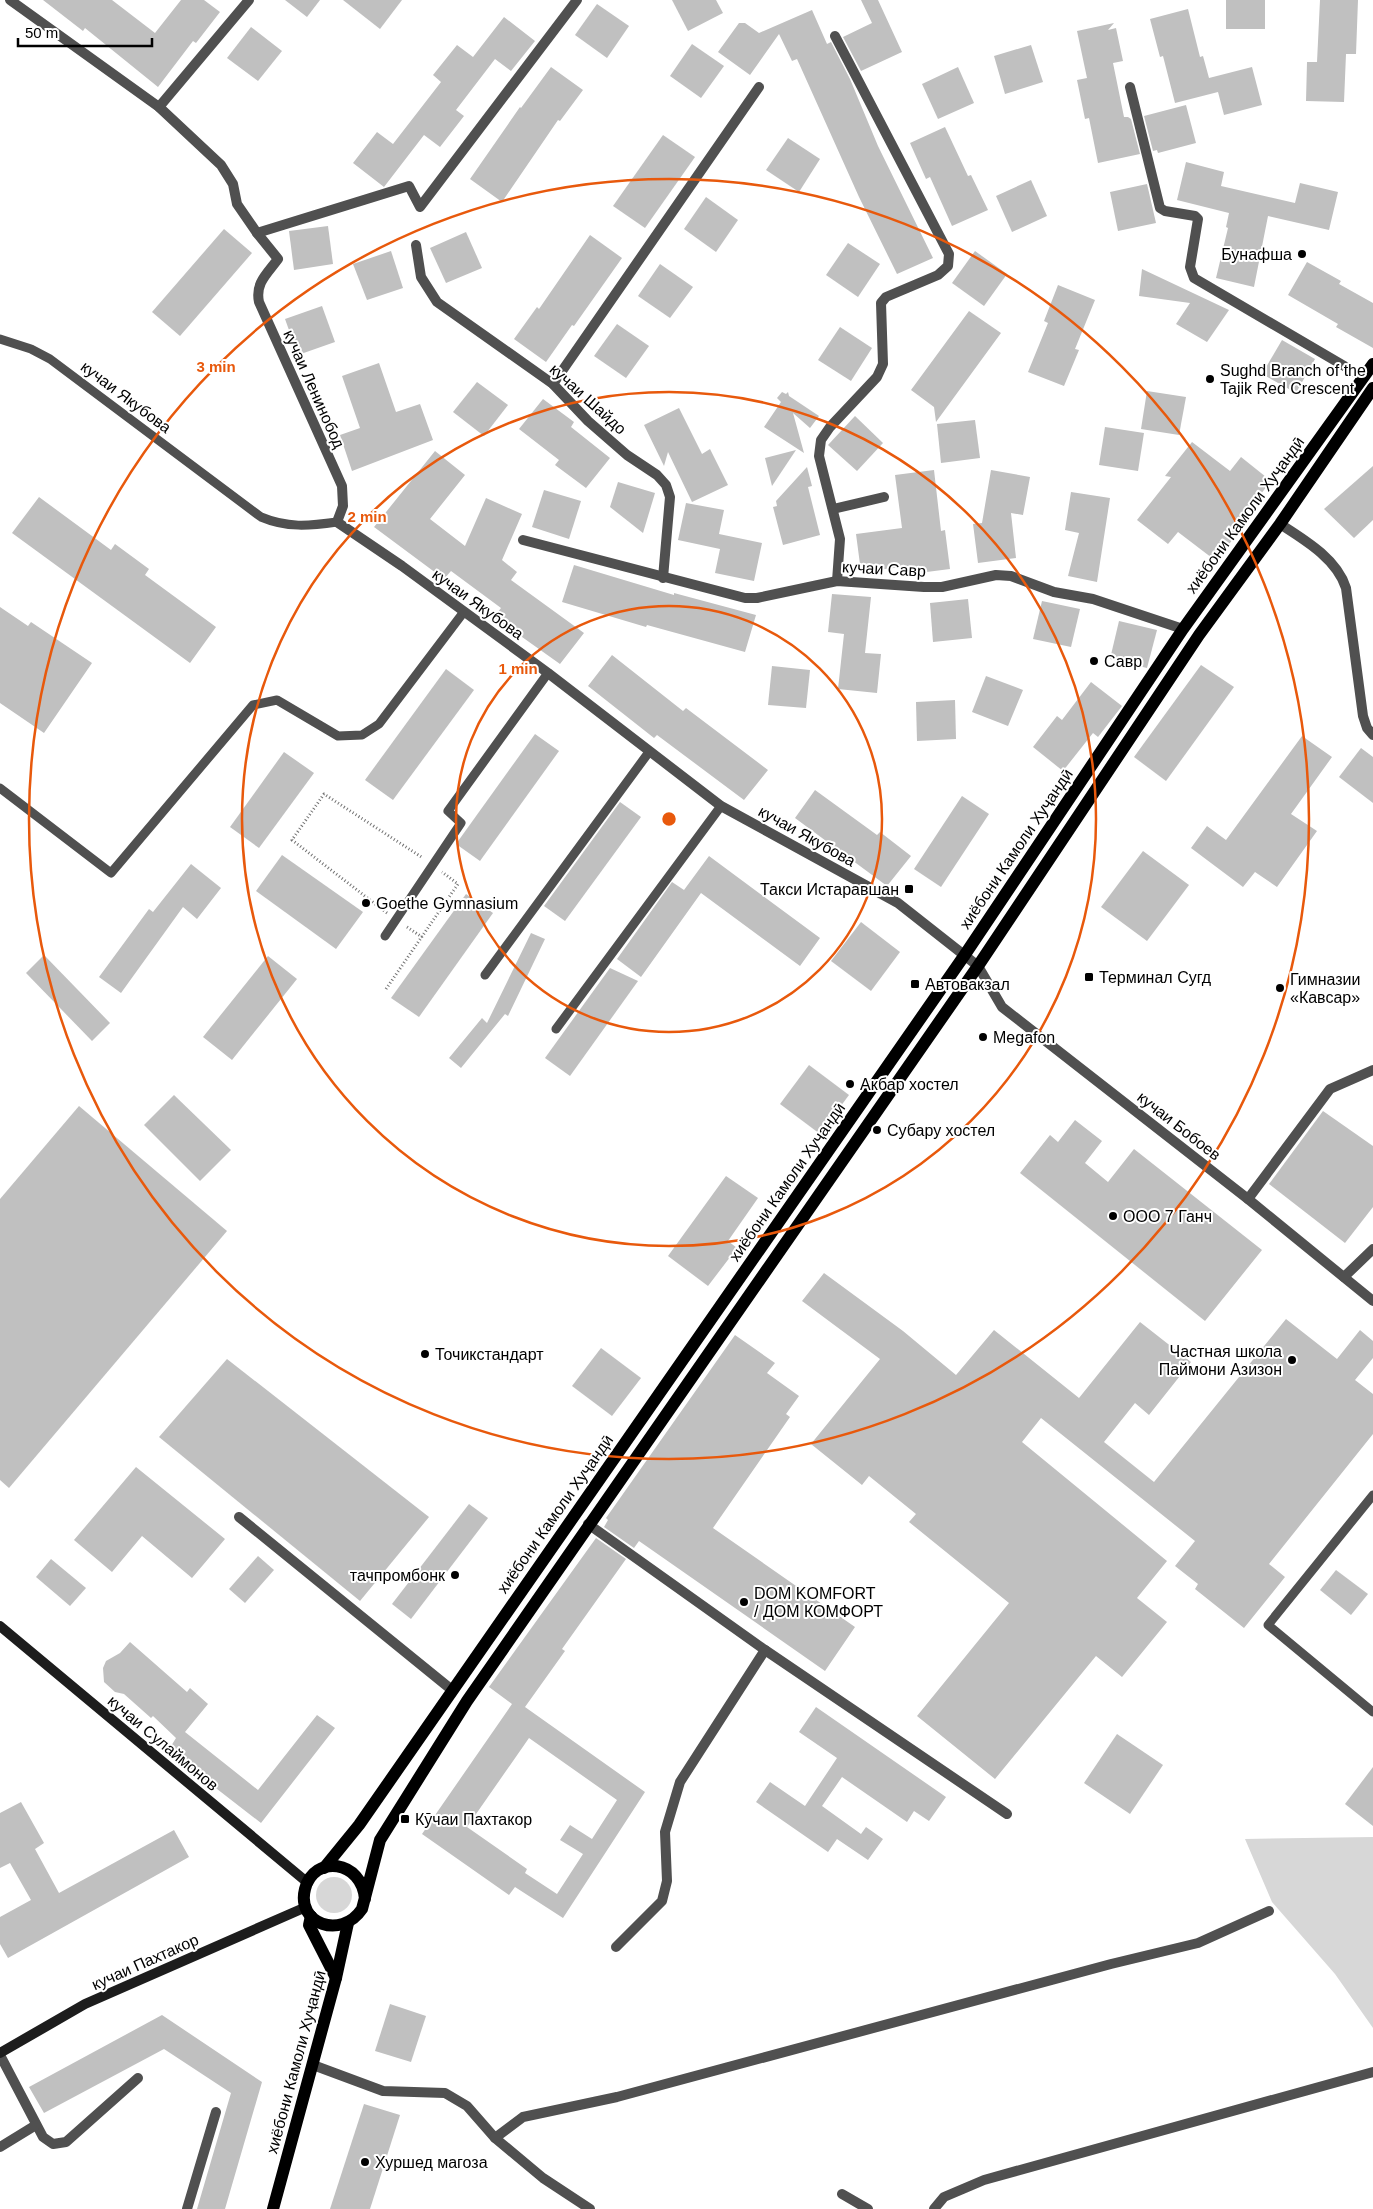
<svg xmlns="http://www.w3.org/2000/svg" width="1373" height="2209" font-family="Helvetica,sans-serif">
<style>
.green{fill:#d7d7d7}
.building{fill:#c0c0c0;fill-rule:evenodd}
.lines{fill:none;stroke-linecap:round;stroke-linejoin:round}
.path{stroke:#727272;stroke-width:3;stroke-dasharray:1 2.5;stroke-linecap:butt}
.lane{stroke:#505050;stroke-width:9}
.street{stroke:#505050;stroke-width:10}
.secondary{stroke:#1d1d1d;stroke-width:10}
.primary{stroke:#000;stroke-width:12}
.ring{fill:none;stroke:#e8590c;stroke-width:2.5}
.poi-dot{fill:#000;stroke:#fff;stroke-width:2}
.labels{text-anchor:middle;dominant-baseline:central;stroke-width:4;stroke-linejoin:round;paint-order:stroke}
.poi-label{font-size:16px;fill:#000;stroke:#fff;text-anchor:start}
.street-label{font-size:16px;fill:#000;stroke:#fff}
.centre{fill:#e8590c;stroke:#fff;stroke-width:2.5}
.ring-label{font-size:15px;text-anchor:middle;font-weight:bold;fill:#e8590c;stroke:#fff;stroke-width:4;stroke-linejoin:round;paint-order:stroke}
</style>
<rect width="100%" height="100%" fill="#fff"/>
<g class="green">
<path d="M1373 1837V2028L1335 1974 1272 1902 1245 1839Z"/>
<circle cx="334" cy="1895" r="18"/>
</g>
<g class="building">
<path d="M43 0H112L155 33 181 0H204L220 12 196 43 193 41 158 87 85 28 83 31Z"/>
<path d="M285 0H320L307 17Z"/>
<path d="M343 0H402L380 29Z"/>
<path d="M672 0H716L723 13 688 31Z"/>
<path d="M861 0H878L902 52 861 71 843 37 872 23Z"/>
<rect x="1226" y="0" width="39" height="29"/>
<path d="M1320 0H1358L1356 54H1346L1344 102 1306 101 1307 62H1317Z"/>
<path d="M597 4 629 26 607 58 575 35Z"/>
<path d="M1188 9 1200 57 1203 56 1209 78 1252 67 1262 105 1224 115 1218 92 1175 103 1163 56 1160 57 1150 19Z"/>
<path d="M812 10 827 44 831 42 850 79 878 146 933 258 897 274 859 197 797 59 792 61 779 34 750 75 718 52 739 23H745L759 33Z"/>
<path d="M504 17 535 41 511 71 495 59 456 110 464 116 440 147 424 135 384 187 353 163 377 132 393 144 441 82 433 75 457 45 473 57Z"/>
<path d="M1114 23 1108 30 1116 28 1123 61 1113 63 1124 117H1128L1131 119 1140 154 1098 163 1089 118 1085 119 1077 80 1087 78 1077 31Z"/>
<path d="M251 27 282 51 258 81 227 58Z"/>
<path d="M692 44 724 66 701 98 670 76Z"/>
<path d="M1031 45 1043 82 1005 94 994 56Z"/>
<path d="M551 67 583 90 560 121 558 120 502 202 470 179 520 107 521 108Z"/>
<path d="M958 67 974 103 938 119 922 84Z"/>
<path d="M1186 105 1196 143 1158 153 1157 150 1153 151 1144 116Z"/>
<path d="M945 127 968 176 971 175 988 210 952 226 930 177 926 179 910 143Z"/>
<path d="M663 135 695 157 645 228 613 206Z"/>
<path d="M788 138 820 159 799 192 766 170Z"/>
<path d="M1186 162 1224 172 1221 186 1295 203 1300 183 1338 192 1329 230 1268 216 1254 287 1216 278 1228 228 1226 227 1229 213 1177 200Z"/>
<path d="M1031 180 1047 216 1012 232 996 196Z"/>
<path d="M1147 184 1156 223 1118 231 1110 192Z"/>
<path d="M706 197 738 220 716 252 684 229Z"/>
<path d="M328 226 333 264 294 270 289 231Z"/>
<path d="M224 229 252 253 180 336 152 312Z"/>
<path d="M466 232 482 268 446 283 430 248Z"/>
<path d="M590 235 622 258 574 326 572 325 546 362 514 339 537 307 539 309Z"/>
<path d="M848 243 880 264 858 297 826 275Z"/>
<path d="M391 251 403 288 367 300 353 264Z"/>
<path d="M975 251 1007 274 984 306 952 283Z"/>
<path d="M1307 262 1341 281 1339 284 1373 303V348L1336 327 1338 324 1288 295Z"/>
<path d="M660 264 693 287 670 318 638 296Z"/>
<path d="M1142 269 1229 310 1207 342 1176 324 1190 303 1139 296Z"/>
<path d="M1058 285 1095 300 1075 349 1079 350 1064 386 1028 372 1048 323 1044 321Z"/>
<path d="M322 306 335 342 298 355 285 319Z"/>
<path d="M969 311 1001 333 936 422 934 407 911 390Z"/>
<path d="M617 324 649 346 626 378 594 356Z"/>
<path d="M840 327 872 348 851 381 818 360Z"/>
<path d="M1282 340 1315 359 1296 393 1262 374Z"/>
<path d="M379 363 396 412 420 404 433 440 352 471 340 435 360 428 342 376Z"/>
<path d="M477 382 508 405 484 436 453 412Z"/>
<path d="M1147 391 1186 397 1179 435 1141 429Z"/>
<path d="M782 392 786 394 788 392 789 396 819 416 810 428 793 413 804 453 764 427 781 402 777 398Z"/>
<path d="M543 399 574 422 571 427 610 458 586 488 555 465 559 460 519 429Z"/>
<path d="M679 408 702 454 710 449 728 485 692 502 668 452 664 466 644 425Z"/>
<path d="M855 416 883 443 857 471 828 445Z"/>
<path d="M975 420 980 458 941 463 937 424Z"/>
<path d="M1105 427 1144 433 1138 471 1099 465Z"/>
<path d="M1192 442 1230 471 1241 457 1271 481 1235 527 1240 530 1216 561 1178 532 1168 544 1137 520 1171 477 1165 476Z"/>
<path d="M796 450 772 486 765 458Z"/>
<path d="M435 451 465 475 430 519 465 546 486 498 522 514 502 560 517 572 511 580 584 633 560 664 494 617 501 608 451 571 444 579 374 527Z"/>
<path d="M1373 466V520L1354 538 1324 509Z"/>
<path d="M807 467 812 486 808 487 820 535 783 545 773 507 777 506 776 501Z"/>
<path d="M934 470 941 531 945 530 950 569 911 574 910 566 861 572 856 534 902 528 895 475Z"/>
<path d="M991 470 1030 477 1023 515 1011 513 1016 558 978 563 973 524 982 523Z"/>
<path d="M618 482 655 493 643 533 610 507Z"/>
<path d="M544 490 581 501 569 539 532 527Z"/>
<path d="M1071 492 1110 498 1097 582 1068 576 1079 533 1065 530Z"/>
<path d="M39 497 111 550 115 544 149 569 145 575 216 627 190 663 12 533Z"/>
<path d="M686 503 724 510 719 534 762 543 754 581 715 573 720 549 678 540Z"/>
<path d="M574 565 674 595V593L756 615 745 652 647 625 646 627 562 602Z"/>
<path d="M832 594 871 597 865 653 881 654 877 693 838 689 844 634 828 632Z"/>
<path d="M968 599 972 638 933 642 930 603Z"/>
<path d="M1042 601 1080 609 1071 647 1033 639Z"/>
<path d="M0 607 28 626 31 622 92 663 44 733 0 703Z"/>
<path d="M1119 621 1157 630 1147 668 1110 659Z"/>
<path d="M612 655 683 711 686 708 768 770 744 800 657 735 654 738 588 686Z"/>
<path d="M1201 665 1234 687 1166 781 1134 757Z"/>
<path d="M772 666 810 670 806 708 768 705Z"/>
<path d="M446 669 474 690 393 800 365 780Z"/>
<path d="M986 676 1023 690 1008 726 972 712Z"/>
<path d="M1091 682 1122 706 1098 737 1093 733 1063 771 1033 747 1057 716 1062 720Z"/>
<path d="M955 700 956 739 917 741 916 702Z"/>
<path d="M535 734 559 751 480 861 456 844Z"/>
<path d="M1302 736 1332 757 1291 814 1317 831 1277 887 1255 872 1243 887 1191 848 1207 826 1226 840Z"/>
<path d="M1361 748 1373 757V803L1339 777Z"/>
<path d="M284 752 314 773 259 848 230 827Z"/>
<path d="M815 790 877 835 880 832 911 856 887 886 795 818Z"/>
<path d="M962 796 989 814 941 887 914 869Z"/>
<path d="M620 802 641 817 565 921 544 906Z"/>
<path d="M1143 851 1189 885 1147 941 1101 907Z"/>
<path d="M282 855 363 912 336 949 256 891Z"/>
<path d="M709 856 820 938 800 966 701 893 641 977 617 959 672 882 684 890Z"/>
<path d="M191 864 221 888 197 919 183 907 121 993 99 977 149 909 153 912Z"/>
<path d="M466 894 493 913 419 1017 391 998Z"/>
<path d="M861 922 900 952 871 991 831 961Z"/>
<path d="M531 933 545 939 508 1016 505 1014 461 1068 449 1058 482 1018 487 1023Z"/>
<path d="M44 955 110 1023 92 1041 26 973Z"/>
<path d="M268 956 297 979 232 1060 203 1037Z"/>
<path d="M610 968 638 981 570 1076 545 1058Z"/>
<path d="M809 1065 849 1095 820 1134 780 1104Z"/>
<path d="M174 1095 231 1150 200 1181 144 1125Z"/>
<path d="M79 1106 227 1231 9 1488 0 1480V1199Z"/>
<path d="M1323 1111 1373 1146V1207L1345 1243 1269 1184Z"/>
<path d="M1075 1120 1102 1141 1085 1163 1108 1182 1134 1149 1262 1250 1205 1321 1020 1173 1050 1135 1058 1142Z"/>
<path d="M726 1176 758 1198 728 1241 737 1248 708 1286 668 1256Z"/>
<path d="M824 1273 903 1331 956 1375 994 1330 1079 1398 1140 1322 1191 1362 1149 1415 1135 1403 1104 1442 1154 1482 1286 1319 1337 1359 1360 1330 1373 1341V1358L1355 1380 1373 1394V1434L1269 1564 1285 1577 1244 1628 1195 1589 1198 1584 1175 1566 1195 1541 1041 1418 1022 1442 1167 1561 1137 1598 1167 1622 1122 1677 1096 1656 995 1779 917 1716 1009 1603 909 1522 916 1514 869 1476 862 1485 811 1444 880 1359 802 1301Z"/>
<path d="M735 1335 775 1363 767 1373 799 1396 786 1414 790 1417 713 1528 855 1627 825 1671 639 1541 634 1548 604 1527 608 1520 606 1518Z"/>
<path d="M601 1348 641 1378 612 1416 572 1386Z"/>
<path d="M227 1359 429 1517 360 1601 159 1437Z"/>
<path d="M136 1467 225 1539 192 1578 142 1536 112 1572 74 1540Z"/>
<path d="M469 1504 488 1518 411 1619 392 1604Z"/>
<path d="M596 1538 626 1559 562 1649 565 1651 525 1707 645 1792 563 1918 515 1887 509 1895 422 1834 512 1704 489 1687ZM529 1738 617 1800 592 1839 570 1825 560 1840 583 1854 557 1894 525 1873 527 1869 467 1827Z"/>
<path d="M258 1556 274 1570 245 1603 229 1589Z"/>
<path d="M51 1559 86 1588 70 1606 36 1577Z"/>
<path d="M1336 1570 1368 1594 1351 1615 1320 1590Z"/>
<path d="M130 1642 187 1692 190 1688 208 1704 185 1732 258 1790 317 1715 335 1728 261 1823 168 1751 176 1738 153 1716 151 1718 124 1694 115 1692 104 1682 103 1668 106 1661 120 1653Z"/>
<path d="M816 1707 946 1797 929 1821 914 1811 907 1822 842 1777 822 1806 861 1834 866 1827 883 1839 868 1860 837 1839 828 1852 756 1802 770 1782 805 1806 837 1758 799 1732Z"/>
<path d="M1117 1734 1163 1765 1130 1814 1084 1783Z"/>
<path d="M1373 1767V1826L1345 1804Z"/>
<path d="M21 1802 44 1843 35 1849 59 1893 174 1830 189 1857 8 1958 0 1944V1917L31 1900 10 1863 0 1868V1813Z"/>
<path d="M390 2004 426 2016 411 2062 375 2051Z"/>
<path d="M162 2015 262 2082 225 2209H197L231 2093 164 2049 44 2113 29 2087Z"/>
<path d="M364 2104 400 2115 370 2209H330Z"/>
</g>
<g class="lines">
<g class="path">
<path d="M387 913 292 840 324 794 423 858"/>
<path d="M407 927 422 937"/>
<path d="M386 989 458 884 442 872"/>
</g>
<g class="lane">
<path d="M0 339 31 349 50 359 261 517C287 528 309 526 337 522"/>
<path d="M0 788 111 873 253 705 277 700 338 736 362 735 379 724 463 613"/>
<path d="M385 936 461 823 448 811 548 673"/>
<path d="M485 975 649 752"/>
<path d="M556 1029 721 806"/>
<path d="M1373 1495 1268 1625 1373 1712"/>
</g>
<g class="street">
<path d="M10 0 159 107 221 165 233 184 237 204 257 233"/>
<path d="M577 0 420 207 409 186 257 233 278 259C267 274 255 283 259 302L342 486 343 506 337 522 402 566 548 673 721 806 898 903 978 966 1002 1007 1248 1199 1373 1301"/>
<path d="M835 36 949 254 948 266 938 275 886 297 881 303 883 364 877 377 830 427 821 440 819 456 840 539 837 581"/>
<path d="M1130 87 1160 208 1165 211 1195 216 1198 219 1190 267 1194 278 1363 377"/>
<path d="M159 107 249 0"/>
<path d="M416 245 421 277 437 302 553 384 588 421 627 455 657 475 666 485 670 497 663 578"/>
<path d="M553 384 759 87"/>
<path d="M833 509 884 497"/>
<path d="M1280 524C1305 540 1337 559 1346 588L1363 716 1367 728 1373 735"/>
<path d="M523 540 745 598H757L837 581 924 587H942L996 575 1011 576 1054 592 1093 599 1183 629"/>
<path d="M1248 1199 1330 1089 1373 1070"/>
<path d="M1344 1277 1373 1249"/>
<path d="M239 1517 452 1690"/>
<path d="M588 1524 765 1650 1007 1814"/>
<path d="M616 1947 662 1901 667 1881 665 1832 680 1782 765 1650"/>
<path d="M0 2055 43 2137 53 2144 66 2142 138 2078"/>
<path d="M313 2065 383 2091 445 2093 467 2106 495 2138 543 2178 590 2209"/>
<path d="M495 2138 523 2117 617 2097 1111 1964 1198 1943 1269 1911"/>
<path d="M0 2147 36 2125"/>
<path d="M842 2194 868 2209"/>
<path d="M187 2209 216 2112"/>
<path d="M934 2209 944 2197 984 2180 1373 2072"/>
</g>
<g class="secondary">
<path d="M0 1626 308 1883"/>
<path d="M0 2053 85 2004 306 1907"/>
</g>
<g class="primary">
<path d="M324 1868 359 1825 964 956 1183 629 1373 364"/>
<path d="M365 1899C362 1860 314 1854 305 1889 296 1924 341 1940 362 1909L380 1840 467 1701 978 966 1199 635 1280 524 1373 388"/>
<path d="M311 1916 309 1925 336 1978"/>
<path d="M273 2209 336 1978 348 1923"/>
</g>
</g>
<g class="ring">
<circle cx="669" cy="819" r="213"/>
<circle cx="669" cy="819" r="427"/>
<circle cx="669" cy="819" r="640"/>
</g>
<g class="poi-dot">
<circle cx="1302" cy="254" r="5"/>
<circle cx="1210" cy="379" r="5"/>
<circle cx="1094" cy="661" r="5"/>
<rect x="904" y="884" width="10" height="10" rx="2.5"/>
<circle cx="366" cy="903" r="5"/>
<rect x="1084" y="972" width="10" height="10" rx="2.5"/>
<rect x="910" y="979" width="10" height="10" rx="2.5"/>
<circle cx="1280" cy="988" r="5"/>
<circle cx="983" cy="1037" r="5"/>
<circle cx="850" cy="1084" r="5"/>
<circle cx="877" cy="1130" r="5"/>
<circle cx="1113" cy="1216" r="5"/>
<circle cx="425" cy="1354" r="5"/>
<circle cx="1292" cy="1360" r="5"/>
<circle cx="455" cy="1575" r="5"/>
<circle cx="744" cy="1602" r="5"/>
<rect x="400" y="1814" width="10" height="10" rx="2.5"/>
<circle cx="365" cy="2162" r="5"/>
</g>
<g class="labels">
<g class="poi-label">
<text x="1292" y="254" text-anchor="end">Бунафша</text>
<text x="1220" y="370">Sughd Branch of the<tspan x="1220" dy="18">Tajik Red Crescent</tspan></text>
<text x="1104" y="661">Савр</text>
<text x="899" y="889" text-anchor="end">Такси Истаравшан</text>
<text x="376" y="903">Goethe Gymnasium</text>
<text x="1099" y="977">Терминал Сугд</text>
<text x="1290" y="979">Гимназии<tspan x="1290" dy="18">«Кавсар»</tspan></text>
<text x="925" y="984">Автовакзал</text>
<text x="993" y="1037">Megafon</text>
<text x="860" y="1084">Акбар хостел</text>
<text x="887" y="1130">Субару хостел</text>
<text x="1123" y="1216">ООО 7 Ганч</text>
<text x="1282" y="1351" text-anchor="end">Частная школа<tspan x="1282" dy="18">Паймони Азизон</tspan></text>
<text x="435" y="1354">Точикстандарт</text>
<text x="445" y="1575" text-anchor="end">тачпромбонк</text>
<text x="754" y="1593">DOM KOMFORT<tspan x="754" dy="18">/ ДОМ КОМФОРТ</tspan></text>
<text x="415" y="1819">Кӯчаи Пахтакор</text>
<text x="375" y="2162">Хуршед магоза</text>
</g>
<g class="street-label">
<text transform="translate(314 389) rotate(66)">кучаи Ленинобод</text>
<text transform="translate(126 397) rotate(37)">кучаи Якубова</text>
<text transform="translate(588 399) rotate(42)">кучаи Шайдо</text>
<text transform="translate(1245 515) rotate(-54)">хиёбони Камоли Хуҷандӣ</text>
<text transform="translate(884 569) rotate(3)">кучаи Савр</text>
<text transform="translate(478 604) rotate(36)">кучаи Якубова</text>
<text transform="translate(807 836) rotate(29)">кучаи Якубова</text>
<text transform="translate(1016 849) rotate(-56)">хиёбони Камоли Хуҷандӣ</text>
<text transform="translate(1179 1126) rotate(38)">кучаи Бобоев</text>
<text transform="translate(787 1182) rotate(-55)">хиёбони Камоли Хуҷандӣ</text>
<text transform="translate(555 1514) rotate(-55)">хиёбони Камоли Хуҷандӣ</text>
<text transform="translate(163 1743) rotate(40)">кучаи Сулаймонов</text>
<text transform="translate(145 1962) rotate(-24)">кучаи Пахтакор</text>
<text transform="translate(296 2062) rotate(-75)">хиёбони Камоли Хуҷандӣ</text>
</g>
</g>
<circle cx="669" cy="819" r="8" class="centre"/>
<g class="ring-label">
<text x="216" y="372">3 min</text>
<text x="367" y="522">2 min</text>
<text x="518" y="674">1 min</text>
</g>
<path d="M18 38v8h134v-8" fill="none" stroke="#000000" stroke-width="2.5"/>
<text x="25" y="38" font-size="15" fill="#000000" stroke="#ffffff" stroke-width="4" paint-order="stroke">50 m</text>
</svg>
